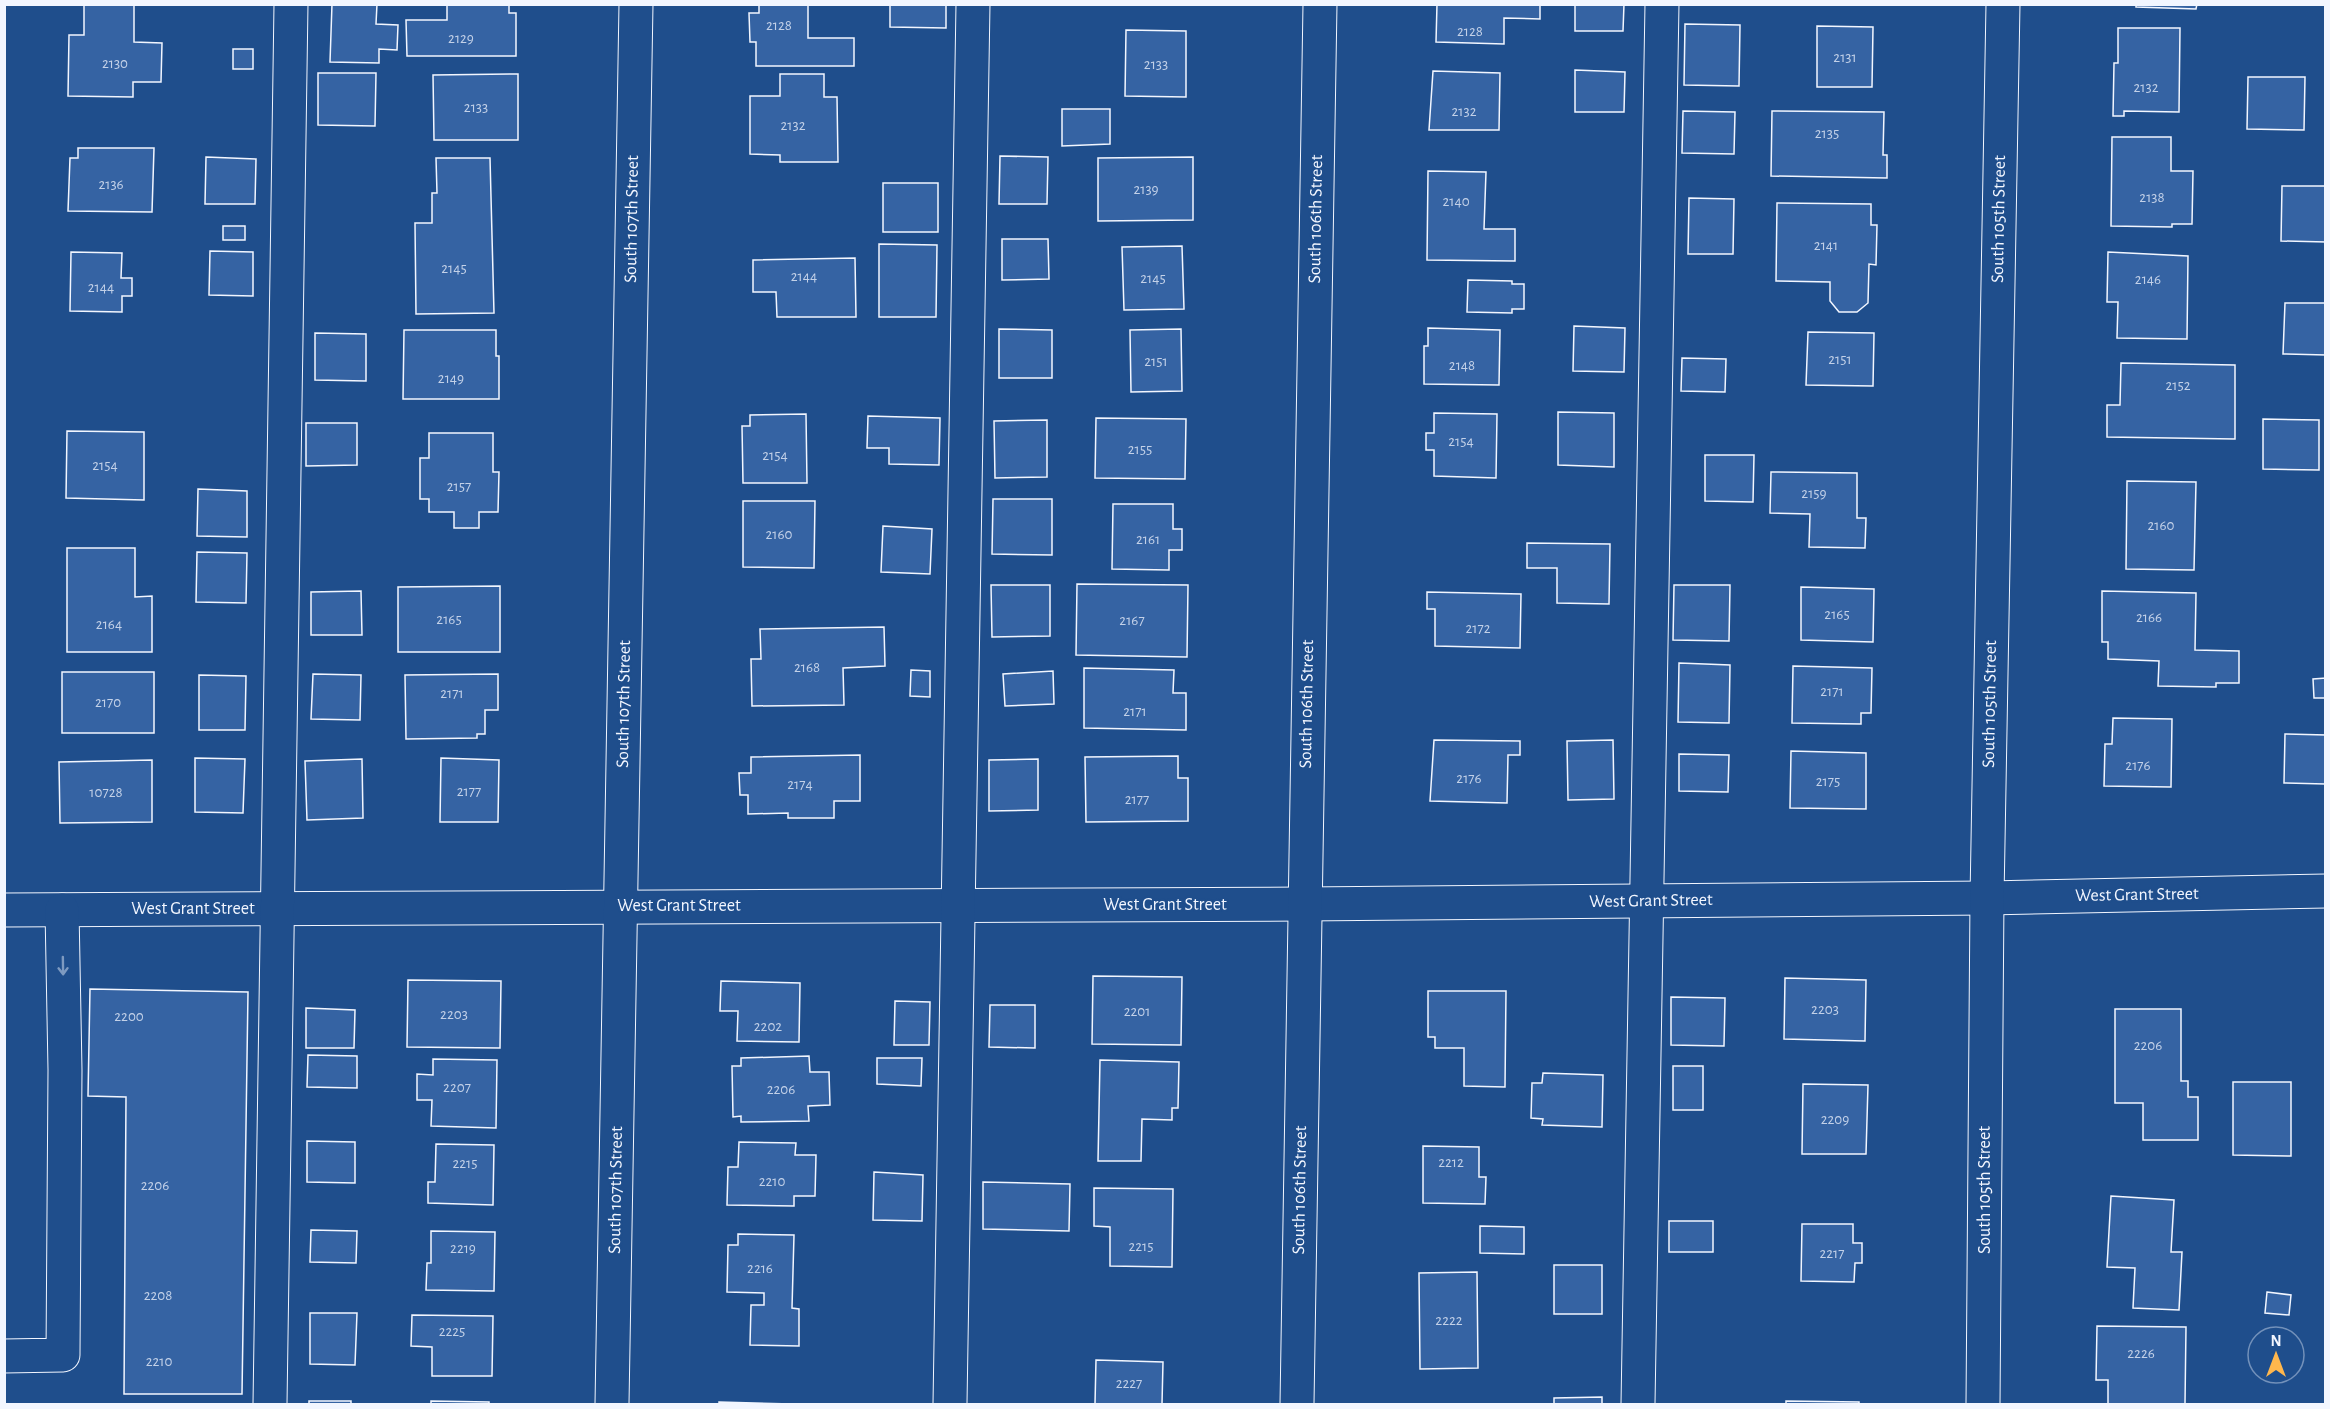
<svg xmlns="http://www.w3.org/2000/svg" width="2330" height="1409" font-family="'Alegreya Sans',sans-serif">
<style>
.building{fill:#3563a3;stroke:#f2f6ff;stroke-width:1.5}
.lines{fill:none;stroke-linecap:round;stroke-linejoin:round}
.minor-casing{stroke:#f2f6ff;stroke-width:35}
.minor{stroke:#1f4e8c;stroke-width:33}
.oneway{stroke:#7e9ac0}
.labels{text-anchor:middle;dominant-baseline:central;stroke-width:4.5;stroke-linejoin:round;paint-order:stroke}
.number-label{font-size:15px;fill:#c3d1e8}
.street-label{font-size:18px;fill:#f2f6ff;stroke:#1f4e8c}
</style>
<rect width="100%" height="100%" fill="#1f4e8c"/>
<g class="building">
<path d="M84 4H134V42L162 43 161 82H133V97L68 96 69 35H84Z"/>
<path d="M332 4H377L376 24 398 25 397 50 379 49V63L330 62Z"/>
<path d="M447 4H509V13H516V56H407L406 20H447Z"/>
<path d="M759 4H808V38H854V66H756V42H750L749 13H759Z"/>
<path d="M890 4H946V28L890 27Z"/>
<path d="M1437 4H1540V19L1504 18V44L1436 42Z"/>
<path d="M1575 4H1624L1623 31H1575Z"/>
<path d="M2136 4H2197L2196 9 2136 7Z"/>
<path d="M1685 24 1740 25 1739 86 1684 85Z"/>
<path d="M1817 26 1873 27 1872 87H1817Z"/>
<path d="M2118 28H2180L2179 112 2124 111V116H2113L2114 63H2118Z"/>
<path d="M1126 30 1186 31V97L1125 96Z"/>
<rect x="233" y="49" width="20" height="20"/>
<path d="M1575 70 1625 72 1624 112H1575Z"/>
<path d="M1433 71 1500 73 1499 130H1429Z"/>
<path d="M318 73H376L375 126 318 125Z"/>
<path d="M518 74V140H434L433 75Z"/>
<path d="M780 74H824V97H837L838 162H780V155L750 154V96H780Z"/>
<path d="M2248 77H2305L2304 130 2247 129Z"/>
<path d="M1062 109H1110V144L1062 146Z"/>
<path d="M1683 111 1735 112 1734 154 1682 153Z"/>
<path d="M1772 111 1884 112 1883 155H1887V178L1771 176Z"/>
<path d="M2112 137H2171V171H2193L2192 224H2172V227L2111 226Z"/>
<path d="M78 148H154L152 212 68 211 70 158H78Z"/>
<path d="M1000 156 1048 157 1047 204H999Z"/>
<path d="M206 157 256 159 255 204H205Z"/>
<path d="M1193 157V220L1098 221V158Z"/>
<path d="M436 158H490L494 313 416 314 415 223H432V193H437Z"/>
<path d="M1428 171 1486 172 1484 229H1515V261L1427 260Z"/>
<rect x="883" y="183" width="55" height="49"/>
<path d="M2282 186H2326V242L2281 241Z"/>
<path d="M1689 198 1734 199 1733 254H1688Z"/>
<path d="M1777 203 1871 204V225H1877L1876 265 1869 264 1868 303 1857 312H1839L1830 301V282L1776 281Z"/>
<rect x="223" y="226" width="22" height="14"/>
<path d="M1002 239H1048L1049 279 1002 280Z"/>
<path d="M879 244 937 245 936 317H879Z"/>
<path d="M1182 246 1184 309 1124 310 1122 247Z"/>
<path d="M210 251 253 252V296L209 295Z"/>
<path d="M71 252 122 253 121 278H132V296H122V312L70 311Z"/>
<path d="M2108 252 2188 256 2187 339 2117 338 2118 302H2107Z"/>
<path d="M855 258 856 317H777L776 292H753V260Z"/>
<path d="M1468 280 1512 281V284H1524V309H1512V313L1467 312Z"/>
<path d="M2285 303H2326V355L2283 354Z"/>
<path d="M1574 326 1625 328 1624 372 1573 371Z"/>
<path d="M1428 328 1500 330 1499 385 1424 384V346H1428Z"/>
<path d="M999 329 1052 330V378H999Z"/>
<path d="M1181 329 1182 391 1131 392 1130 330Z"/>
<path d="M404 330H496V356H499V399H403Z"/>
<path d="M1808 332 1874 333 1873 386 1806 385Z"/>
<path d="M315 333 366 334V381L315 380Z"/>
<path d="M1682 358 1726 359 1725 392 1681 391Z"/>
<path d="M2121 363 2235 365V439L2107 437V405H2120Z"/>
<path d="M1558 412 1614 413V467L1558 465Z"/>
<path d="M1434 413 1497 414 1496 478 1434 476V450H1426V433H1434Z"/>
<path d="M806 414 807 483H743L742 426H750V415Z"/>
<path d="M868 416 940 418 939 465 889 464V448H867Z"/>
<path d="M1096 418 1186 419 1185 479 1095 478Z"/>
<path d="M2263 419 2319 420V470L2263 469Z"/>
<path d="M1047 420V477L995 478 994 421Z"/>
<path d="M306 423H357V465L306 466Z"/>
<path d="M67 431 144 432V500L66 498Z"/>
<path d="M429 433H493V472H499L498 512H479V528H454V512H429V499H420V458H429Z"/>
<path d="M1705 455H1754L1753 502 1705 501Z"/>
<path d="M1771 472 1857 473V518H1866L1865 548 1809 547 1810 514 1770 513Z"/>
<path d="M2127 481 2196 482 2194 570 2126 569Z"/>
<path d="M198 489 247 491V537L197 536Z"/>
<path d="M993 499H1052V555L992 554Z"/>
<path d="M743 501H815L814 568 743 567Z"/>
<path d="M1113 504H1173V529H1182V550H1169V570L1112 569Z"/>
<path d="M883 526 932 529 930 574 881 572Z"/>
<path d="M1527 543 1610 544 1609 604 1557 603V568H1527Z"/>
<path d="M67 548H135V597L152 596V652H67Z"/>
<path d="M197 552 247 553 246 603 196 602Z"/>
<path d="M1077 584 1188 585 1187 657 1076 655Z"/>
<path d="M991 585H1050V636L992 637Z"/>
<path d="M1674 585H1730L1729 641 1673 640Z"/>
<path d="M500 586V652H398V587Z"/>
<path d="M1801 587 1874 589 1873 642 1801 640Z"/>
<path d="M361 591 362 635H311V592Z"/>
<path d="M2102 591 2196 593 2195 650 2239 651V683H2216V687L2158 686 2159 661 2108 659V642H2102Z"/>
<path d="M1427 592 1521 594 1520 648 1435 646V609H1427Z"/>
<path d="M884 627 885 666 843 668 844 705 752 706 751 659H761L760 629Z"/>
<path d="M1679 663 1730 665 1729 723 1678 722Z"/>
<path d="M1793 666 1872 668 1871 713H1861V724L1792 723Z"/>
<path d="M1084 668 1174 670 1173 693H1186V730L1084 728Z"/>
<path d="M911 670 930 671V697L910 696Z"/>
<path d="M1053 671 1054 704 1005 706 1003 674Z"/>
<rect x="62" y="672" width="92" height="61"/>
<path d="M313 674 361 675 360 720 311 719Z"/>
<path d="M498 674V710H485V734H477V738L406 739 405 675Z"/>
<path d="M199 675 246 676 245 730H199Z"/>
<path d="M2326 678V698H2314L2313 679Z"/>
<path d="M2113 718 2172 719 2171 787 2104 786 2105 744H2112Z"/>
<path d="M2285 734 2326 735 2325 784 2284 783Z"/>
<path d="M1434 740 1520 741V755H1508L1507 803 1430 801Z"/>
<path d="M1613 740 1614 799 1568 800 1567 741Z"/>
<path d="M1791 751 1866 753V809L1790 808Z"/>
<path d="M1679 754 1729 755 1728 792 1679 791Z"/>
<path d="M860 755V801H834V818H788V813L748 814V795H740L739 773H751V757Z"/>
<path d="M1178 756V778H1188V821L1086 822 1085 757Z"/>
<path d="M195 758 245 759 243 813 195 812Z"/>
<path d="M441 758 499 760 498 822H440Z"/>
<path d="M362 759 363 818 307 820 305 761Z"/>
<path d="M1038 759V810L989 811V760Z"/>
<path d="M152 760V822L60 823 59 762Z"/>
<path d="M1093 976 1182 977 1181 1045 1092 1044Z"/>
<path d="M1785 978 1866 980 1865 1041 1784 1039Z"/>
<path d="M408 980 501 981 500 1048 407 1047Z"/>
<path d="M721 981 800 983 799 1042 737 1041 738 1011H720Z"/>
<path d="M90 989 248 992 242 1394H124L126 1097 88 1096Z"/>
<path d="M1428 991H1506L1505 1087 1464 1086V1048H1435V1037H1428Z"/>
<path d="M1671 997 1725 998 1724 1046 1671 1045Z"/>
<path d="M895 1001 930 1002 929 1045H894Z"/>
<path d="M990 1005H1035V1048L989 1047Z"/>
<path d="M306 1008 355 1010 354 1048H306Z"/>
<path d="M2115 1009H2181V1081H2188V1097H2198V1140H2143V1103H2115Z"/>
<path d="M308 1055 357 1056V1088L307 1087Z"/>
<path d="M809 1056 810 1072H829L830 1105 808 1106 809 1121 741 1122V1116L733 1117 732 1066H741V1058Z"/>
<path d="M877 1058H922L921 1086 877 1084Z"/>
<path d="M433 1059 497 1060 496 1128 431 1126 432 1100H417V1074L433 1075Z"/>
<path d="M1100 1060 1179 1062 1178 1108H1172V1120L1142 1119 1141 1161H1098Z"/>
<rect x="1673" y="1066" width="30" height="44"/>
<path d="M1543 1073 1603 1075 1602 1127 1542 1125 1543 1119 1531 1118 1532 1083H1542Z"/>
<path d="M2233 1082H2291V1156L2233 1155Z"/>
<path d="M1803 1084 1868 1085 1866 1154H1802Z"/>
<path d="M307 1141 355 1142V1183L307 1182Z"/>
<path d="M739 1142 796 1143 795 1155H816L815 1196H794V1206L727 1205 728 1167H738Z"/>
<path d="M436 1144 494 1145 493 1205 428 1203V1182H435Z"/>
<path d="M1423 1146 1479 1147V1177H1486L1485 1204 1423 1203Z"/>
<path d="M874 1172 923 1175 922 1221 873 1220Z"/>
<path d="M983 1182 1070 1184 1069 1231 983 1229Z"/>
<path d="M1094 1188 1173 1189 1172 1267 1110 1266V1227L1094 1226Z"/>
<path d="M2111 1196 2174 1200 2171 1252H2182L2179 1310 2133 1308 2135 1268 2107 1267Z"/>
<rect x="1669" y="1221" width="44" height="31"/>
<path d="M1802 1224H1853V1243H1862V1263H1855L1854 1282 1801 1281Z"/>
<path d="M1480 1226 1524 1227V1254L1480 1253Z"/>
<path d="M311 1230 357 1231 356 1263 310 1262Z"/>
<path d="M431 1231 495 1232 494 1291 426 1290 427 1263H431Z"/>
<path d="M738 1234 794 1235 792 1308 799 1309V1346L750 1345 751 1305H764V1293L727 1292 728 1245H738Z"/>
<rect x="1554" y="1265" width="48" height="49"/>
<path d="M1477 1272 1478 1368 1420 1369 1419 1273Z"/>
<path d="M2267 1292 2291 1295 2289 1315 2265 1313Z"/>
<path d="M310 1313H357L355 1365 310 1364Z"/>
<path d="M412 1315 493 1316 492 1376H432V1347L411 1346Z"/>
<path d="M2097 1326 2186 1327 2185 1404H2108V1380H2096Z"/>
<path d="M1096 1360 1163 1362 1162 1404H1095Z"/>
<path d="M1602 1397V1404H1554V1398Z"/>
<rect x="309" y="1401" width="42" height="3"/>
<path d="M431 1401 489 1402V1404H431Z"/>
<path d="M1786 1401 1859 1402V1404H1786Z"/>
<path d="M719 1402 792 1404H719Z"/>
</g>
<g class="lines">
<defs>
<g id="minor">
<path d="M4 910 1303 904 1987 898 2326 891"/>
<path d="M4 1356 63 1355 65 1070 62 910"/>
<path d="M270 1404 291 4"/>
<path d="M612 1404 636 4"/>
<path d="M950 1404 973 4"/>
<path d="M1297 1404 1320 4"/>
<path d="M1638 1404 1662 4"/>
<path d="M1983 1404 1987 898 2003 4"/>
</g>
</defs>
<use href="#minor" class="minor-casing"/>
<use href="#minor" class="minor"/>
</g>
<defs><path id="oneway-shaft" d="M-6 0H5M1.5-3L5.5 0L1.5 3" fill="none" stroke-width="1.6" stroke-linecap="round" stroke-linejoin="round" transform="scale(1.5)"/></defs>
<use class="oneway" href="#oneway-shaft" transform="translate(63 966) rotate(89)"/>
<g class="labels">
<g class="number-label">
<text x="779" y="25">2128</text>
<text x="1470" y="31">2128</text>
<text x="461" y="38">2129</text>
<text x="1845" y="57">2131</text>
<text x="115" y="63">2130</text>
<text x="1156" y="64">2133</text>
<text x="2146" y="87">2132</text>
<text x="476" y="107">2133</text>
<text x="1464" y="111">2132</text>
<text x="793" y="125">2132</text>
<text x="1827" y="133">2135</text>
<text x="111" y="184">2136</text>
<text x="1146" y="189">2139</text>
<text x="2152" y="197">2138</text>
<text x="1456" y="201">2140</text>
<text x="1826" y="245">2141</text>
<text x="454" y="268">2145</text>
<text x="804" y="276">2144</text>
<text x="1153" y="278">2145</text>
<text x="2148" y="279">2146</text>
<text x="101" y="287">2144</text>
<text x="1840" y="359">2151</text>
<text x="1156" y="361">2151</text>
<text x="1462" y="365">2148</text>
<text x="451" y="378">2149</text>
<text x="2178" y="385">2152</text>
<text x="1461" y="441">2154</text>
<text x="1140" y="449">2155</text>
<text x="775" y="455">2154</text>
<text x="105" y="465">2154</text>
<text x="459" y="486">2157</text>
<text x="1814" y="493">2159</text>
<text x="2161" y="525">2160</text>
<text x="779" y="534">2160</text>
<text x="1148" y="539">2161</text>
<text x="1837" y="614">2165</text>
<text x="2149" y="617">2166</text>
<text x="449" y="619">2165</text>
<text x="1132" y="620">2167</text>
<text x="109" y="624">2164</text>
<text x="1478" y="628">2172</text>
<text x="807" y="667">2168</text>
<text x="1832" y="691">2171</text>
<text x="452" y="693">2171</text>
<text x="108" y="702">2170</text>
<text x="1135" y="711">2171</text>
<text x="2138" y="765">2176</text>
<text x="1469" y="778">2176</text>
<text x="1828" y="781">2175</text>
<text x="800" y="784">2174</text>
<text x="469" y="791">2177</text>
<text x="106" y="792">10728</text>
<text x="1137" y="799">2177</text>
<text x="1825" y="1009">2203</text>
<text x="1137" y="1011">2201</text>
<text x="454" y="1014">2203</text>
<text x="129" y="1016">2200</text>
<text x="768" y="1026">2202</text>
<text x="2148" y="1045">2206</text>
<text x="457" y="1087">2207</text>
<text x="781" y="1089">2206</text>
<text x="1835" y="1119">2209</text>
<text x="1451" y="1162">2212</text>
<text x="465" y="1163">2215</text>
<text x="772" y="1181">2210</text>
<text x="155" y="1185">2206</text>
<text x="1141" y="1246">2215</text>
<text x="463" y="1248">2219</text>
<text x="1832" y="1253">2217</text>
<text x="760" y="1268">2216</text>
<text x="158" y="1295">2208</text>
<text x="1449" y="1320">2222</text>
<text x="452" y="1331">2225</text>
<text x="2141" y="1353">2226</text>
<text x="159" y="1361">2210</text>
<text x="1129" y="1383">2227</text>
</g>
<g class="street-label">
<text transform="translate(632 219) rotate(-89)">South 107th Street</text>
<text transform="translate(1316 219) rotate(-89)">South 106th Street</text>
<text transform="translate(1999 219) rotate(-89)">South 105th Street</text>
<text transform="translate(624 704) rotate(-89)">South 107th Street</text>
<text transform="translate(1307 704) rotate(-89)">South 106th Street</text>
<text transform="translate(1990 704) rotate(-89)">South 105th Street</text>
<text transform="translate(2137 895) rotate(-1)">West Grant Street</text>
<text transform="translate(1651 901) rotate(-1)">West Grant Street</text>
<text x="1165" y="905">West Grant Street</text>
<text x="679" y="906">West Grant Street</text>
<text x="193" y="909">West Grant Street</text>
<text transform="translate(616 1190) rotate(-89)">South 107th Street</text>
<text transform="translate(1300 1190) rotate(-89)">South 106th Street</text>
<text transform="translate(1985 1190) rotate(-90)">South 105th Street</text>
</g>
</g>
<rect width="2330" height="1409" fill="none" stroke="#f2f6ff" stroke-width="12"/>
<g transform="translate(2276 1355)"><circle r="28" fill="#1f4e8c" stroke="#7391ba" stroke-width="1.5"/>
<path d="M0-4.5L10 22L0 15L-10 22Z" fill="#ffb74d"/>
<text y="-9" font-size="16" font-weight="bold" text-anchor="middle" fill="#f2f6ff">N</text>
</g>
</svg>
